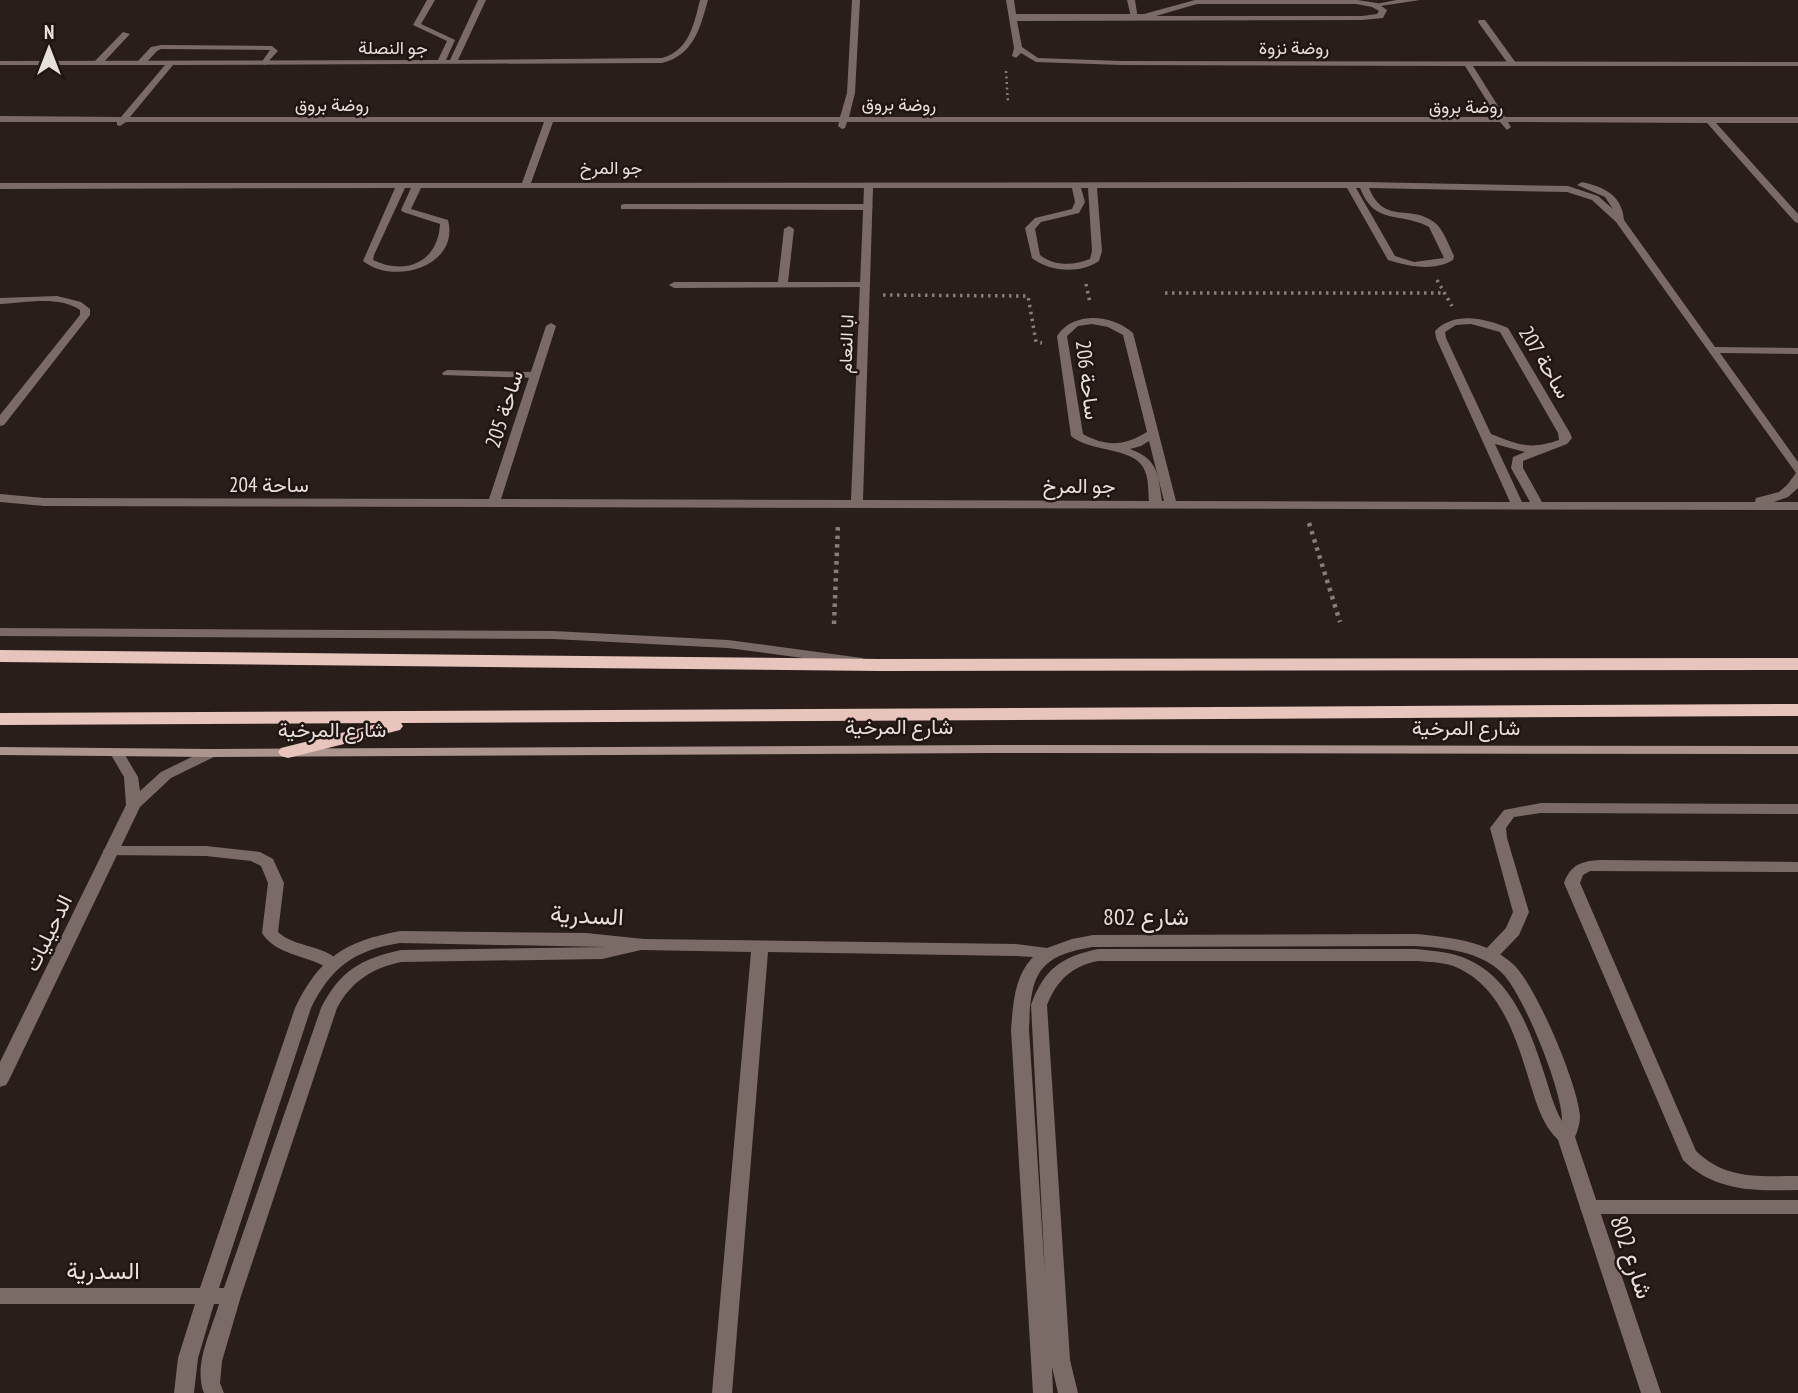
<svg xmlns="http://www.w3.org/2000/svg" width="1798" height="1393" font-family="'PT Sans Narrow',Vazirmatn,sans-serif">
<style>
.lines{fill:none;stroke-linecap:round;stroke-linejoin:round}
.path-far2{stroke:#877d7a;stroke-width:2.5;stroke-dasharray:2 3.5;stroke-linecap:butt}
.path-far1{stroke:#877d7a;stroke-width:3.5;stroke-dasharray:2.5 4.5;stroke-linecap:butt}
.path{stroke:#877d7a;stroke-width:4.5;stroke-dasharray:3.5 5;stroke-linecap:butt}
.service{fill:#7a6b67;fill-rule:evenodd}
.minor{fill:#7a6b67;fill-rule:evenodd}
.secondary{fill:#ad958f;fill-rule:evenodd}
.trunk{fill:#e7c5bc;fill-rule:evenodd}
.labels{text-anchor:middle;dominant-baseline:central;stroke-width:5;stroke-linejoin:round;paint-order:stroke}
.far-street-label{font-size:18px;fill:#e7dfdc;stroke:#201511}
.street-label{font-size:21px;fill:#e7dfdc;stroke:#201511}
.near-street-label{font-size:24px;fill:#e7dfdc;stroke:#201511}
</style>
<rect width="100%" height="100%" fill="#2a1e1a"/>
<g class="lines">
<path class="path-far2" d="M1006 71 1008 103"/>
<g class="path-far1">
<path d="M1437 280 1452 306"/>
<path d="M1086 284 1090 303"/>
<path d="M1165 293H1444"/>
<path d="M883 295 1028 296 1036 342 1042 343"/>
</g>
<g class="path">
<path d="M1309 523 1340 622"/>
<path d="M834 624 838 524"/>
</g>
<g class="service">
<path d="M1127 0H1135L1138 19 1131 17Z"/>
<path d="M1397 0H1420L1374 7 1370 5Z"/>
<path d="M1479 20H1485L1516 63 1515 65H1509L1478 22Z"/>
<path d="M123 32 130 34 101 65H95V61Z"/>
<path d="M161 45 272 46 278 51 265 65 261 63 270 50 161 49 157 51 144 65H138V61L151 47Z"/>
<path d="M624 204H868L873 207 868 210 621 209V205Z"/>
<path d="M789 226 794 229 788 282H865L869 283V287L674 288 669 285 674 282H778L784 229Z"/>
<path d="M447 370 535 372 540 375 535 378 443 375 442 373Z"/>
<path d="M1541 803 1798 804V814L1541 813 1514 817 1506 828 1507 838 1529 912 1519 935 1495 960H1483L1481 956 1483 952 1506 928 1513 912 1490 828 1504 810Z"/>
<path d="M111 846H206L260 852 273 859 284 883 278 932C295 948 327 945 340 963L338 967H326C305 955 276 955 262 933L268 883 261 866 251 861 206 856 106 855 103 851 106 847Z"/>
<path d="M1601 860 1798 862V872L1590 871 1583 875 1580 883 1696 1151C1726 1180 1759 1176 1798 1176V1190C1756 1191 1715 1192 1683 1160L1564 883C1571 864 1582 861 1601 860Z"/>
<path d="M1589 1200H1798V1214H1589L1582 1212 1580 1207 1582 1202Z"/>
</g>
<g class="minor">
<path d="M427 0H435L421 24 455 40 446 60H450L478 0H486L458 60 662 58C689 51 694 24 700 0H708C700 28 694 55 662 63L173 65 130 117H840L847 93 852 0H860L855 93 849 117H1497L1465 66 1121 65 1036 62 1021 53 1016 58 1012 56 1014 48 1006 0H1014L1016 14H1144L1195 0H1357L1377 3 1387 10 1383 18 1362 20 1017 21 1022 47 1038 58 1121 61 1798 62V66H1473L1505 117H1798V123H1716L1798 214V223L1795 222 1707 123 1508 122 1511 127 1507 130 1500 122H847L845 128 842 129 838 126 839 122H553L531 183 1363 182 1568 186 1598 196 1613 209 1605 197 1577 185 1582 182C1604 187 1622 195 1624 220L1715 347 1798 348V354L1720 353 1798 462V488L1788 497 1774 502H1798V510L44 506 0 502V494L44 498 489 499 546 326 551 323 556 326 501 499 851 500 864 188H421L411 209 448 220C460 266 394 286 363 261L395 188 0 189V183H522L544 122H126L120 126 117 125V122H0V116L121 117 165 65H0V61L438 60 447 41 413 25ZM1356 4 1372 7 1379 11 1377 14 1362 16H1156L1197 4ZM405 188H411L401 210 403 212 440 224C438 262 406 276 373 260L374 255ZM873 188H1072L1075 202 1072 209 1035 218 1025 228 1032 258C1049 272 1081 274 1099 261L1102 251 1097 188H1347L1388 260C1408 266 1433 272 1453 260L1454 256C1449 246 1443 228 1434 222 1410 204 1384 225 1369 188L1567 192 1592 200 1616 222 1796 473 1787 485 1779 492 1756 498 1755 502H1542L1523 468V461L1567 444 1572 438 1570 433 1508 328C1485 318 1454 311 1435 331L1436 338 1510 502 1176 501 1133 333C1112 314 1073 311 1057 336L1071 436C1089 452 1131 447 1143 467 1149 477 1148 490 1149 501L863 500ZM1081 188H1088L1092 251 1090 259C1073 266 1054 266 1040 255L1035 229 1041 222 1079 213 1085 202ZM1356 188H1360C1375 226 1398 211 1429 227L1444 258 1414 262 1395 256ZM1092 324 1108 327 1123 335 1147 432C1125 446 1106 447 1083 434L1067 336 1078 326ZM1471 324 1500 332 1558 433 1559 440C1530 450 1519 445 1491 434L1446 338 1445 332 1456 325ZM1149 441 1164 501H1162C1158 474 1158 459 1130 449L1141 446ZM1495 444 1525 452 1513 457 1511 468 1530 502H1522Z"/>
<path d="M57 296 81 302 90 309V315L4 425 0 426V415L80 315V310C58 295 25 303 0 304V298Z"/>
<path d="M0 628 553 631 728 640 862 658 869 662 862 666 728 648 553 639 0 636Z"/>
<path d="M117 749 122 750 138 777 140 791 161 772 206 750 211 749 218 753 216 756 171 778 140 807 9 1080 6 1085 0 1087V1062L126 805 124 777 110 753Z"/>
<path d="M400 931 586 933 644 939 1016 944 1047 948 1072 939 1093 935 1416 934C1448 937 1488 941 1513 964 1536 985 1578 1085 1580 1116 1580 1123 1578 1130 1575 1137L1661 1393H1641L1558 1140C1542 1124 1537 1105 1530 1083 1517 1041 1502 988 1458 968 1446 962 1430 962 1416 961H1098C1072 966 1057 980 1047 1005L1070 1360 1078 1393H1058L1052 1367 1053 1393H1033L1011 1030C1013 1004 1014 977 1033 957L1016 956 768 952 732 1393H712L751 952 641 950 602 959 401 962C372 968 351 982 337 1008L241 1296 222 1361 220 1383 224 1393H204C193 1366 211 1331 219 1304H214L198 1358 194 1393H174L178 1358 195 1304H0V1288H200L295 1008C319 958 345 941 400 931ZM400 943 606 947 401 950C360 959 340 971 321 1008L224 1288H219L311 1008C331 967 355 950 400 943ZM1416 946C1445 948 1480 951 1502 973 1523 993 1563 1092 1562 1121 1553 1106 1549 1087 1543 1070 1530 1029 1511 979 1469 960 1453 952 1434 951 1416 949H1098C1061 957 1044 969 1031 1005L1045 1274 1029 1030C1031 976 1036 956 1093 947Z"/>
</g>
<path class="secondary" d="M994 745 1798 746V754L994 753 211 757 0 755V747L211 749Z"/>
<g class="trunk">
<path d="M0 650 881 659 1798 658V670L881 671 0 662Z"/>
<path d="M1798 704V716L401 723 403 726 400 730 288 758 281 756 278 752 281 748 381 723 0 725V713Z"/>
</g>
</g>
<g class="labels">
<g class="far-street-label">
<text x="393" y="47">جو النصلة</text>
<text x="1294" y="47">روضة نزوة</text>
<text x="332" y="104">روضة بروق</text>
<text transform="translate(899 104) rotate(1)">روضة بروق</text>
<text x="1466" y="106">روضة بروق</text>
<text x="611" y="167">جو المرخ</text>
<text transform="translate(846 344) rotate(-88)">ابا النعام</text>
</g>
<g class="street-label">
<text transform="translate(1545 362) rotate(59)">ساحة 207</text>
<text transform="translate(1088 380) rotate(83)">ساحة 206</text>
<text transform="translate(504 409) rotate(-72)">ساحة 205</text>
<text x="269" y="484">ساحة 204</text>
<text x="1079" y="485">جو المرخ</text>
<text x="899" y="726">شارع المرخية</text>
<text x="1466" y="727">شارع المرخية</text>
<text x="332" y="729">شارع المرخية</text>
<text transform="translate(48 933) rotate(-64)">الدحيليات</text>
</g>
<g class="near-street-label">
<text transform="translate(587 915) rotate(3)">السدرية</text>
<text x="1146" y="916">شارع 802</text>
<text transform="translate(1632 1257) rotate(71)">شارع 802</text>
<text x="103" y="1270">السدرية</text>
</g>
</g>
<g transform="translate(49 49)" stroke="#201511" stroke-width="5" paint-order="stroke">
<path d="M0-5L12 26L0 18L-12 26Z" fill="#e7dfdc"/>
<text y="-10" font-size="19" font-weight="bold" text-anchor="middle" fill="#e7dfdc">N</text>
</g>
</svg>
